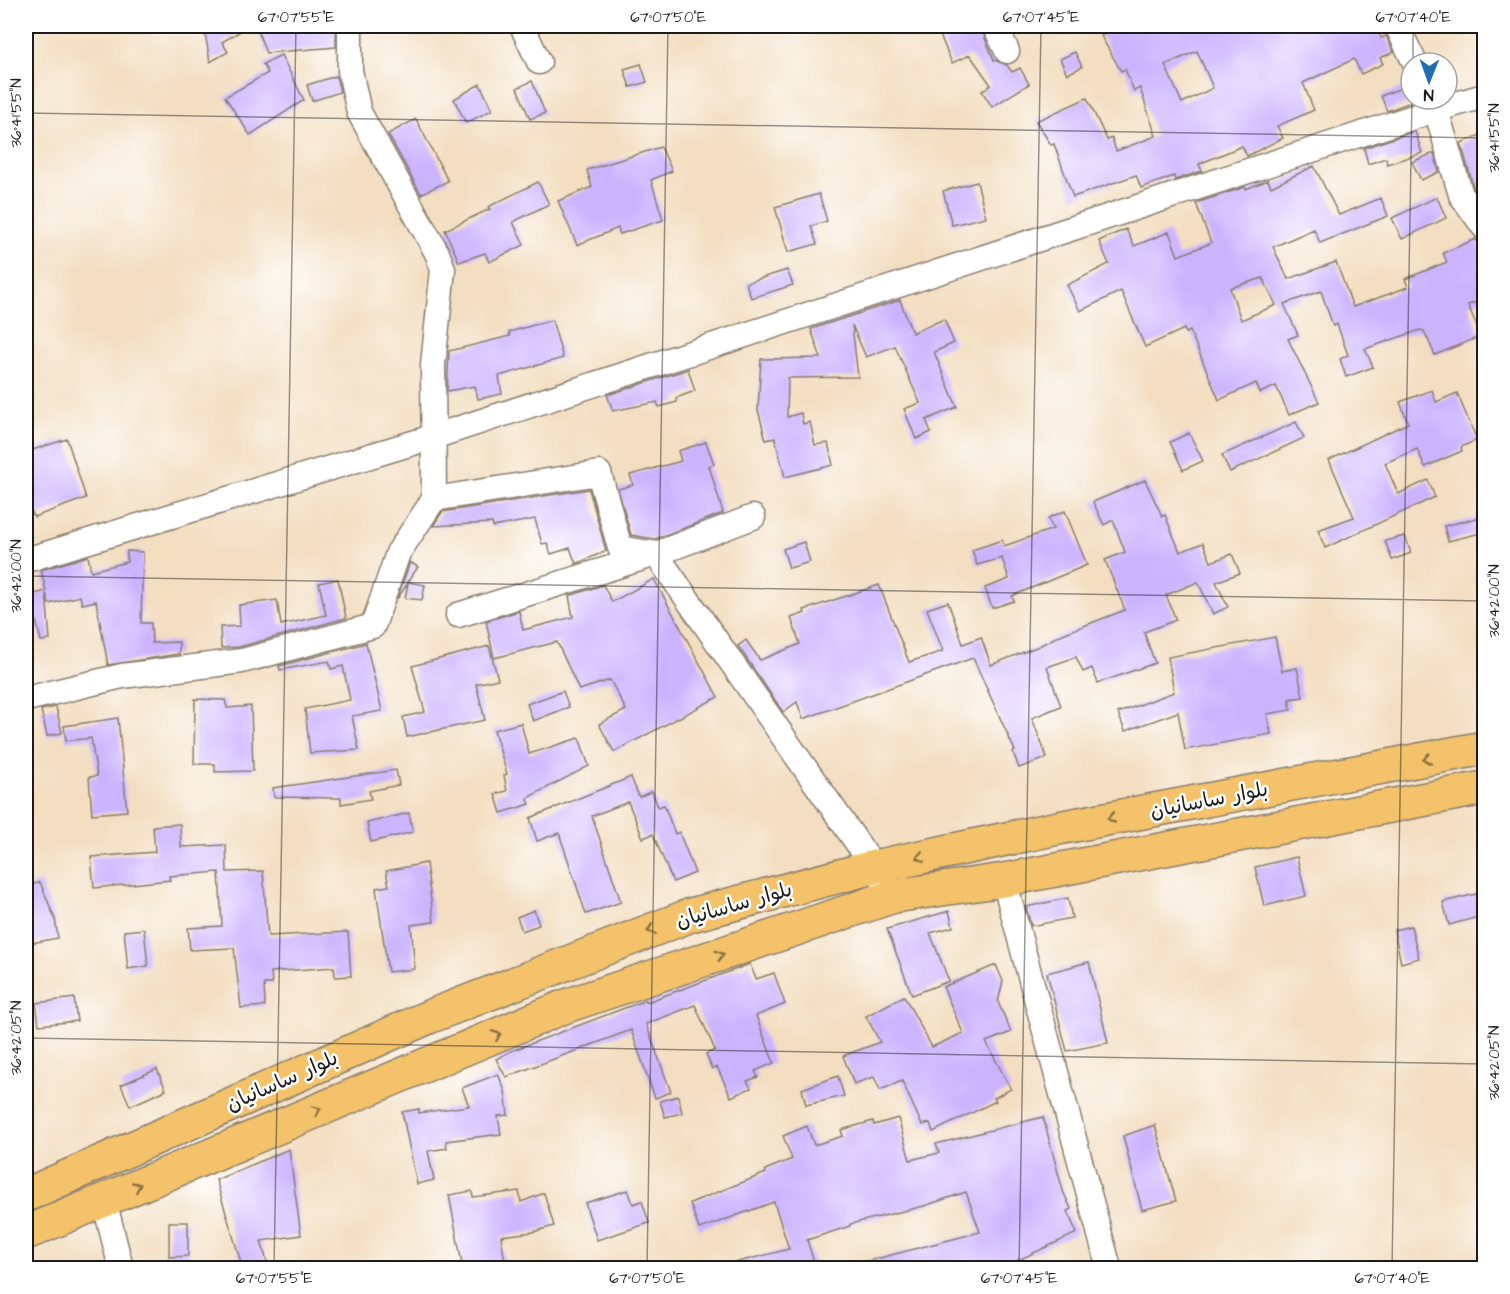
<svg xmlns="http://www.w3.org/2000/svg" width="1510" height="1294" font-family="'Architects Daughter','Playpen Sans Arabic',sans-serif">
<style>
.building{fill:#ccb3ff;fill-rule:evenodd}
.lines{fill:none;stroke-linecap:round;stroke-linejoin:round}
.minor-casing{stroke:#887d6e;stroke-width:27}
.highway-casing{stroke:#887d6e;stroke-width:36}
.minor{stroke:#fff;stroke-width:24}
.highway{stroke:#f4c26a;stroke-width:33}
.oneway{stroke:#886f43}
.ticks{fill:none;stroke:#1c1c1c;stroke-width:1.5;stroke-opacity:0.45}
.labels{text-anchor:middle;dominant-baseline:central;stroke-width:5;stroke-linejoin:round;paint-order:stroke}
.street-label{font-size:21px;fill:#1c1c1c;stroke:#fff}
.neatline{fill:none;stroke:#1c1c1c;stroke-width:2}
.ticks-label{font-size:15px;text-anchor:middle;fill:#1c1c1c}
</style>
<rect width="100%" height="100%" fill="#fff"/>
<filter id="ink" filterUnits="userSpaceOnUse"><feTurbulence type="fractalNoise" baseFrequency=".0167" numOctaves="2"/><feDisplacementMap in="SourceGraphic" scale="12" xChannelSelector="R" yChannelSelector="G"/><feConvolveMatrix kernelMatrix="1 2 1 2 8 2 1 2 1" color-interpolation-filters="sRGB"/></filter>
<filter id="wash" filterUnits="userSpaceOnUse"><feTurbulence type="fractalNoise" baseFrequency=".008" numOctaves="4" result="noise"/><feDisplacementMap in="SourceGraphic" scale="24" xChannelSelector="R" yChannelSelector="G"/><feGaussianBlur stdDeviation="1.35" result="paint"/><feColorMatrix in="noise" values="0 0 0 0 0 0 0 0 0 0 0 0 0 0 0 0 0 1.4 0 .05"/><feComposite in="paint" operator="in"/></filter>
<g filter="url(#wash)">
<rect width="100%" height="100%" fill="#f3dec1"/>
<g id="blocks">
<g class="building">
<path d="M204 26H249L222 42 228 52 210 62Z"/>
<path d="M256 26H336V47L266 53Z"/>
<path d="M936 26H980L994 60 1007 65 1012 72 1020 68 1029 84 992 107 982 91 991 85 970 55 952 63Z"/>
<path d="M1120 26H1376L1381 38 1386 36 1394 52 1380 58 1383 64 1361 74 1354 59 1303 83 1314 110 1277 126 1283 138 1247 156 1242 146 1199 164 1202 171 1175 180 1174 176 1141 188 1136 175 1073 197 1054 144 1051 145 1036 121 1087 98 1107 140 1112 138 1116 151 1156 136 1140 88 1134 91 1125 69 1121 71 1101 36ZM1197 51 1213 88 1182 103 1165 65Z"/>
<path d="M1075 52 1082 67 1067 74 1060 59Z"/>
<path d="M281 55 304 100 250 135 225 97 268 73 263 64Z"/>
<path d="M641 64 647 82 630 87 624 69Z"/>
<path d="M336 76 340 92 312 101 307 85Z"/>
<path d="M532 81 545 113 530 119 517 88Z"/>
<path d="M480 84 492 110 466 123 454 99Z"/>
<path d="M1411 84V102L1387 111 1381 96Z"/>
<path d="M416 119 448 181 421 194 388 134Z"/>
<path d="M1415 131 1422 153 1387 164 1386 158 1368 164 1364 148Z"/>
<path d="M1485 133V203L1474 189 1461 143Z"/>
<path d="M661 147 672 171 651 180 663 220 620 234 618 228 577 245 558 201 592 187 587 170Z"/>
<path d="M1434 153 1439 172 1421 180 1412 162Z"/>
<path d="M1314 166 1339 215 1381 198 1388 216 1320 243 1314 229 1273 247 1288 279 1336 262 1353 307 1408 287 1405 279 1447 262 1443 253 1476 239 1485 257V263L1480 265 1485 277V299L1468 305 1481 336 1435 355 1424 331 1420 330 1365 349 1373 367 1346 377 1340 359 1348 355 1337 324 1333 326 1321 291 1284 304 1298 335 1288 339 1319 402 1289 415 1276 386 1260 393 1256 383 1219 400 1190 331 1186 333 1184 329 1145 347 1121 291 1080 311 1067 285 1109 264 1099 241 1126 229 1134 246 1169 232 1178 256 1211 243 1196 203 1245 187 1246 189 1268 180 1271 187ZM1263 278 1276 305 1241 320 1230 288Z"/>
<path d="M538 182 549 204 513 222 524 245 489 262 485 253 459 262 445 230 490 209 488 207Z"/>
<path d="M977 182 986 217 952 225 943 191Z"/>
<path d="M819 194 827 221 811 226 817 244 788 252 775 207Z"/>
<path d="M1437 197 1446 218 1402 239 1392 218Z"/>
<path d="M787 270 793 285 751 298 746 283Z"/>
<path d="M900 300 912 333 944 319 954 343 934 352 957 407 926 420 931 432 916 439 904 409 920 403 895 346 866 357 852 325 858 377 788 378 787 417 801 413 803 424 810 422 815 445 828 443 833 465 785 477 775 438 766 440 758 410 761 359 821 358 811 329Z"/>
<path d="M552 320 563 358 499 376 502 394 478 399 475 386 447 391 449 351 510 336 509 332Z"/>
<path d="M688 369 695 391 676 398 677 402 659 407 657 402 613 411 607 395Z"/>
<path d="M1432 390 1436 402 1457 393 1477 440 1461 447 1462 451 1425 467 1417 449 1385 463 1398 494 1428 480 1435 497 1325 548 1318 530 1354 517 1329 460 1408 423 1400 402Z"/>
<path d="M1296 422 1304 438 1230 472 1222 455Z"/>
<path d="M1189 433 1203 461 1183 470 1170 442Z"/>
<path d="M67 439 86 498 34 517 32 512 26 515V452Z"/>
<path d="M706 442 714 464 709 466 723 513 655 539 631 535 618 489 633 485 630 475 681 461 678 451Z"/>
<path d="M1145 480 1162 516 1165 515 1180 552 1203 543 1211 562 1232 554 1240 573 1216 582 1228 607 1213 614 1198 582 1166 595 1176 620 1144 632 1155 663 1098 683 1092 668 1083 672 1076 657 1047 667 1061 706 1032 718 1047 758 1019 768 1013 752 1015 751 973 658 803 719 797 702 783 712 738 646 746 640 760 660 800 644 791 618 805 613 804 610 879 585 909 662 943 651 927 609 948 602 963 644 981 637 991 665 1039 646 1060 635 1125 610 1105 560 1125 552 1113 520 1104 525 1093 502Z"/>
<path d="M589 489 606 551 576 564 570 548 551 554 547 543 542 544 535 519 493 527 492 523 433 526 442 512Z"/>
<path d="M1065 511 1087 565 1012 596 1014 601 992 608 985 588 1009 579 1002 558 977 565 972 550 1002 540 1004 546 1053 529 1048 518Z"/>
<path d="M1485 516V532L1448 541 1444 526Z"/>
<path d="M1405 536 1411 553 1392 560 1385 541Z"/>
<path d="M804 542 810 562 789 568 783 549Z"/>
<path d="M127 551 143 552 141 623H151L152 643 179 642V654L108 665 96 601 82 604 80 596 49 604 46 593 50 640 41 641 30 595 46 591 41 570 88 556 91 571 127 562Z"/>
<path d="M410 562 418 567 408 582 425 585 422 600 405 598 408 583 397 599Z"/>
<path d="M338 579 346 618 239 647 221 648 220 627 240 626 239 605 277 600 281 625 326 615 319 583Z"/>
<path d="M654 579 718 697 614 752 599 724 626 710 610 680 579 690 557 642 494 658 486 621 519 611 523 630 573 617 569 596 603 585 612 602Z"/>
<path d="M1275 637 1282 671 1297 668 1303 697 1289 699 1291 710 1267 714 1271 734 1185 750 1178 712 1125 731 1118 713 1174 692 1168 657Z"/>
<path d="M366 643 382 711 352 716 359 750 310 753 305 709 350 700 343 666 331 669 329 661 280 670 279 666Z"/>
<path d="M489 646 498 679 476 684 485 720 407 737 403 717 425 712 412 666Z"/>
<path d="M563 691 569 707 533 721 527 704Z"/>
<path d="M195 699 225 700 227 708 251 706 253 771 215 772V764H194Z"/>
<path d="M56 707 62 733 47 736 41 710Z"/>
<path d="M118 718 127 811 92 814 89 777 97 776 91 738 66 741 64 726Z"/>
<path d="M521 723 529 754 579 738 589 766 527 798 530 804 501 813 495 794 507 791 504 775 507 774 494 730Z"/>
<path d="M396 770 399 785 369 791 371 799 341 804V798L274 797 273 788Z"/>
<path d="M631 777 639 797 652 791 658 807 664 805 675 834 679 832 695 873 673 882 653 834 643 838 628 802 592 816 621 902 586 914 559 833 537 841 530 818Z"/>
<path d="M409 813 413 832 371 842 367 823Z"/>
<path d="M180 824 181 847 226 845 227 872 263 871 268 936 348 932 351 976 335 977 334 967 271 972 272 984H264L265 1006 241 1008 234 948 190 950 188 928 222 926 219 872 169 876 170 880 94 888 91 857 155 852 153 826Z"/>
<path d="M1297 857 1306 896 1264 906 1255 867Z"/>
<path d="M426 863 434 922 411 925 415 969 388 972 376 888 389 886 386 871Z"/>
<path d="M40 882 55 919 58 938 26 944V887Z"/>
<path d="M1476 894 1482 916 1449 925 1443 902Z"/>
<path d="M1068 898 1072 918 1031 926 1026 907Z"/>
<path d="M534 910 539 925 522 931 517 917Z"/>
<path d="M949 911 953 927 930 933 949 981 912 995 887 929Z"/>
<path d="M1411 926 1419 958 1401 963 1394 930Z"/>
<path d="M144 929 148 966 128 969 124 931Z"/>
<path d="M1089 962 1108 1043 1067 1051 1047 973Z"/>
<path d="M750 964 756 979 774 973 785 1004 756 1016 774 1063 755 1071 758 1077 747 1081 751 1088 731 1097 717 1067 712 1069 706 1054 715 1050 695 1005 646 1024 671 1092 655 1098 631 1030 506 1077 496 1059 511 1051 646 1000 647 1002Z"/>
<path d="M996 965 1003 981 998 1002 1011 1032 986 1042 1011 1089 994 1098 996 1101 933 1132 930 1123 922 1125 902 1081 880 1090 874 1077 854 1084 843 1056 880 1042 866 1016 904 996 932 1047 963 1033 943 987Z"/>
<path d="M74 998 77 1021 39 1025 36 1003Z"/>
<path d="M157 1069 166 1090 130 1106 121 1085Z"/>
<path d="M498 1074 505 1091 508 1115 498 1116 501 1134 446 1141 447 1148 428 1151 434 1180 417 1184 402 1112 419 1109V1113L469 1106 462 1088Z"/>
<path d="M838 1076 844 1096 806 1105 802 1089Z"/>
<path d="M678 1096 682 1113 665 1117 660 1101Z"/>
<path d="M1043 1117 1063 1191 1071 1209 1067 1211 1077 1233 999 1269H943L942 1263H939L917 1269H861L860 1263 980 1232 966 1192 924 1206 850 1224V1226L807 1240 816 1269H735L734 1263 789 1249 774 1202 699 1229 690 1203 766 1173 765 1170 792 1159 783 1136 807 1126 814 1145 843 1136 841 1130 873 1121 874 1125 898 1118 910 1160 939 1153 936 1144Z"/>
<path d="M1155 1125 1176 1201 1142 1210 1123 1136Z"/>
<path d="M289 1149 301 1235 261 1241 269 1269H243L216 1180Z"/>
<path d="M628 1190 633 1204 642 1201 649 1223 597 1240 585 1203Z"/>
<path d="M472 1191 473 1197 519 1191 521 1202 544 1193 554 1226 533 1232 501 1236 506 1269H463L449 1195Z"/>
<path d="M169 1222H188V1256L169 1257Z"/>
</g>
</g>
</g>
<g filter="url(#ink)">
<use href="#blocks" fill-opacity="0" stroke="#887d6e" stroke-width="1.5"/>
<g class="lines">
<defs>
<g id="minor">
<path d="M522 26 539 62"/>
<path d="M995 26 1007 51"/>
<path d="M1397 26 1415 63"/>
<path d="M1433 99 1461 195 1484 227"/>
<path d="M434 499 599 473 620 548 656 554 883 880"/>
<path d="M26 560 436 436 1438 109 1484 96"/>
<path d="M458 615 656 554 753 517"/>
<path d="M26 699 122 676 242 661 373 626 398 553 434 499 433 365 443 269 437 253 359 112 350 71V26"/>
<path d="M1004 880 1109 1268"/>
<path d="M104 1200 121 1268"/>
</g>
<g id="highway">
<path d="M26 1195 431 1016 691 915 874 867 1058 828 1484 748"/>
<path d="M26 1233 566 1006 894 896 1004 880 1484 788"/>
</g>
</defs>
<use href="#minor" class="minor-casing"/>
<use href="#highway" class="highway-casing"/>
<use href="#minor" class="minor"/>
<use href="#highway" class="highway"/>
</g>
<defs><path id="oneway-chevron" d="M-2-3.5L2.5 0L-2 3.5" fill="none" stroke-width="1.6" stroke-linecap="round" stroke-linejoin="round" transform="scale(1.5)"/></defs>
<g class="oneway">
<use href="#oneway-chevron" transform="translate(1427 759) rotate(169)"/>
<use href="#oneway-chevron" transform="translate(1111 818) rotate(169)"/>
<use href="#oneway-chevron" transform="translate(920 857) rotate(168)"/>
<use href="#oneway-chevron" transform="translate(651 930) rotate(159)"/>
<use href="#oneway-chevron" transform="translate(720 955) rotate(-18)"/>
<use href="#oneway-chevron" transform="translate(497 1035) rotate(-23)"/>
<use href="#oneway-chevron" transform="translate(317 1110) rotate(-23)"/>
<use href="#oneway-chevron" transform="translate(137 1186) rotate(-23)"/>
</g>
</g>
<path class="ticks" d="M1413 63V26M26 113 1484 138M26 576 1484 601M26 1038 1484 1064M274 1268 296 26M647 1268 668 26M1019 1268 1041 26M1392 1268 1412 99"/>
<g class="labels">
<g class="street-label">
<text transform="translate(1209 800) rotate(-11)">بلوار ساسانیان</text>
<text transform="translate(734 905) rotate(-16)">بلوار ساسانیان</text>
<text transform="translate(282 1081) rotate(-24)">بلوار ساسانیان</text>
</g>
</g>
<rect width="1510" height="1294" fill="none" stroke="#fff" stroke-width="66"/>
<g transform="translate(1429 81) rotate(181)"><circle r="28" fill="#ffffff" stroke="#a4a4a4" stroke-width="1.5"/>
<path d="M0-4.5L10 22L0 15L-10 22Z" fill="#1f6fb2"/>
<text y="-9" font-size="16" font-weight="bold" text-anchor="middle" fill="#1c1c1c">N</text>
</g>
<rect x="33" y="33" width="1444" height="1228" class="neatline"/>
<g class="ticks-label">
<text x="296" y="22">67°07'55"E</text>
<text x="668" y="22">67°07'50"E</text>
<text x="1041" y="22">67°07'45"E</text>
<text x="1413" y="22">67°07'40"E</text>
<text transform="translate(16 113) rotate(-90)" y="5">36°41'55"N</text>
<text transform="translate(1494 138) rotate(-90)" y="5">36°41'55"N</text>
<text transform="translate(16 576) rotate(-90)" y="5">36°42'00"N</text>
<text transform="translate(1494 601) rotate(-90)" y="5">36°42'00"N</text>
<text transform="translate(16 1038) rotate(-90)" y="5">36°42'05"N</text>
<text transform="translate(1494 1063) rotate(-90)" y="5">36°42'05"N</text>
<text x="274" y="1283">67°07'55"E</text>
<text x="647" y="1283">67°07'50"E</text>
<text x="1019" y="1283">67°07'45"E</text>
<text x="1392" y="1283">67°07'40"E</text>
</g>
</svg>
